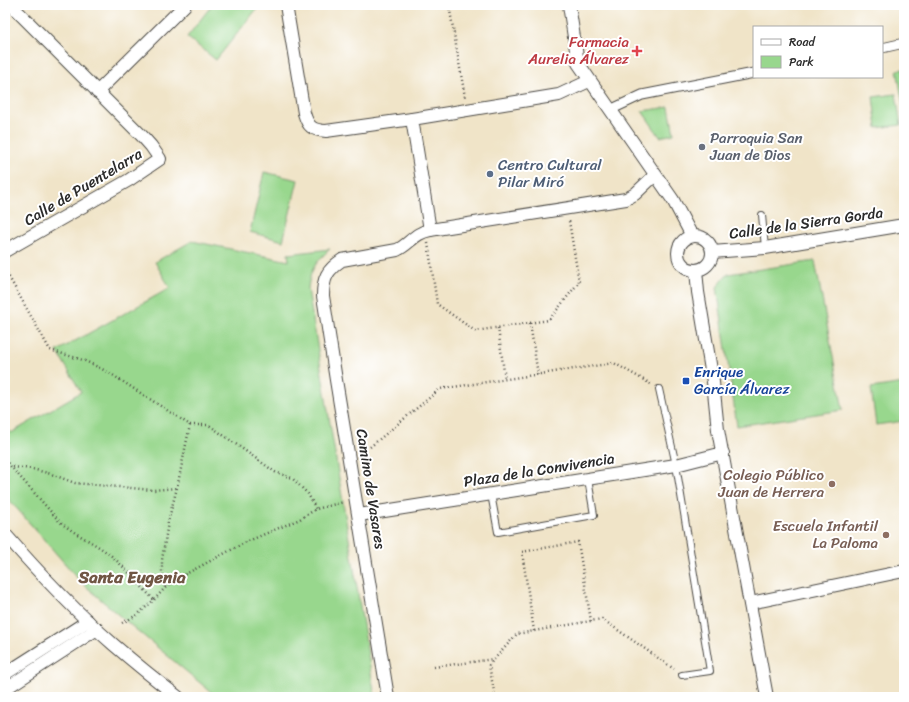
<svg xmlns="http://www.w3.org/2000/svg" width="909" height="702" font-family="Sriracha,sans-serif">
<style>
.green{fill:#98d78d;stroke:#62815c}
.lines{fill:none;stroke-linecap:round;stroke-linejoin:round}
.service-casing{stroke:#494743;stroke-width:8}
.pedestrian-casing{stroke:#494743;stroke-width:11}
.minor-casing{stroke:#494743;stroke-width:14}
.path{stroke:#494743;stroke-width:2.5;stroke-dasharray:1 3;stroke-linecap:butt}
.service{stroke:#fff;stroke-width:6}
.pedestrian{stroke:#fff;stroke-width:9}
.minor{stroke:#fff;stroke-width:12}
.health-dot{fill:#e0444e;stroke:#fff;stroke-width:1.5}
.worship-dot{fill:#6b7280;stroke:#fff;stroke-width:1.5}
.service-dot{fill:#5c6f8a;stroke:#fff;stroke-width:1.5}
.transit-dot{fill:#1a4fb4;stroke:#fff;stroke-width:1.5}
.education-dot{fill:#8d6e63;stroke:#fff;stroke-width:1.5}
.labels{text-anchor:middle;dominant-baseline:central;stroke-width:4;stroke-linejoin:round;paint-order:stroke}
.health-label{font-size:15px;fill:#be3a42;stroke:#fff;text-anchor:end}
.worship-label{font-size:15px;fill:#5b616d;stroke:#fff;text-anchor:start}
.service-label{font-size:15px;fill:#4e5e75;stroke:#fff;text-anchor:start}
.street-label{font-size:15px;fill:#2b2b2b;stroke:#fff}
.transit-label{font-size:15px;fill:#164399;stroke:#fff;text-anchor:start}
.education-label{font-size:15px;fill:#785e54;stroke:#fff;text-anchor:end}
.quarter-label{font-size:17px;font-weight:bold;fill:#705644;stroke:#fff}
</style>
<rect width="100%" height="100%" fill="#fff"/>
<filter id="ink" filterUnits="userSpaceOnUse"><feTurbulence type="fractalNoise" baseFrequency=".025" numOctaves="2"/><feDisplacementMap in="SourceGraphic" scale="8" xChannelSelector="R" yChannelSelector="G"/><feConvolveMatrix kernelMatrix="1 2 1 2 8 2 1 2 1" color-interpolation-filters="sRGB"/></filter>
<filter id="wash" filterUnits="userSpaceOnUse"><feTurbulence type="fractalNoise" baseFrequency=".012" numOctaves="4" result="noise"/><feDisplacementMap in="SourceGraphic" scale="16" xChannelSelector="R" yChannelSelector="G"/><feGaussianBlur stdDeviation="0.9" result="paint"/><feColorMatrix in="noise" values="0 0 0 0 0 0 0 0 0 0 0 0 0 0 0 0 0 1.4 0 .05"/><feComposite in="paint" operator="in"/></filter>
<g filter="url(#wash)">
<rect width="100%" height="100%" fill="#f0e4c8"/>
<g class="green">
<path d="M212 5H260L216 60 187 37Z"/>
<path d="M904 69V110L897 70Z"/>
<path d="M896 94 901 125 877 128 873 97Z"/>
<path d="M669 107 674 134 660 137 642 111Z"/>
<path d="M264 172 298 180 283 241 250 232Z"/>
<path d="M192 241 289 261 288 254 330 249C316 262 310 269 308 289L375 697H217L115 612 81 582 5 495V424L11 433 81 392 57 351 170 288 155 262Z"/>
<path d="M815 261 843 410 737 426 717 287 728 274Z"/>
<path d="M904 383V421L876 425 871 388Z"/>
</g>
</g>
<g filter="url(#ink)">
<g class="lines">
<defs>
<g id="service">
<path d="M762 215 765 248"/>
<path d="M659 389 676 465 710 671 682 675"/>
<path d="M491 494 498 532 594 515 588 479"/>
</g>
<g id="pedestrian">
<path d="M882 48 904 43"/>
<path d="M610 110 642 95 754 73"/>
</g>
<g id="minor">
<path d="M286 5 304 113C308 127 312 130 326 131L412 119"/>
<path d="M569 5 578 63 673 200 692 236"/>
<path d="M589 81 559 95 412 119 430 230 626 199 635 194 655 175"/>
<path d="M97 92 185 5"/>
<circle cx="695" cy="253" r="17"/>
<path d="M5 251 129 180 160 159 151 146 143 137 11 5"/>
<path d="M712 252 765 248 904 225"/>
<path d="M696 270 698 292 713 382 718 430 767 697"/>
<path d="M359 515 676 465 723 453"/>
<path d="M5 534C39 573 75 611 114 645 135 663 156 680 178 697"/>
<path d="M750 603 904 571"/>
<path d="M5 674 88 621"/>
<path d="M5 689 97 629"/>
<path d="M388 697 336 380 323 296C323 278 327 270 342 260L397 250C410 244 414 233 430 230"/>
</g>
</defs>
<use href="#service" class="service-casing"/>
<use href="#pedestrian" class="pedestrian-casing"/>
<use href="#minor" class="minor-casing"/>
<g class="path">
<path d="M449 5 465 97"/>
<path d="M428 243 437 304 475 331 549 320 579 282 569 221"/>
<path d="M5 270 50 350 83 360 108 372 190 425 177 488 168 522 162 560V571L165 588"/>
<path d="M530 323 538 375"/>
<path d="M498 328 505 379"/>
<path d="M190 425H209L275 472 292 478 308 494 316 509"/>
<path d="M370 447 440 389 614 363 651 384"/>
<path d="M5 460 60 522C77 536 98 544 114 558 128 571 141 586 154 600"/>
<path d="M13 467 32 469 51 474 75 483 153 490 177 488"/>
<path d="M367 492 378 491"/>
<path d="M5 578H6"/>
<path d="M122 623 137 615 154 600 165 588 182 576 246 542 300 519 316 509 344 502"/>
<path d="M534 631 522 552 578 542 591 621"/>
<path d="M434 667 494 659"/>
<path d="M495 697 489 665 517 634 602 619 674 669"/>
</g>
<use href="#service" class="service"/>
<use href="#pedestrian" class="pedestrian"/>
<use href="#minor" class="minor"/>
</g>
</g>
<path class="health-dot" d="M635 45h4v4h4v4h-4v4h-4v-4h-4v-4h4z"/>
<circle class="worship-dot" cx="702" cy="147" r="4"/>
<circle class="service-dot" cx="490" cy="174" r="4"/>
<rect class="transit-dot" x="682" y="377" width="8" height="8" rx="2"/>
<g class="education-dot">
<circle cx="832" cy="484" r="4"/>
<circle cx="886" cy="535" r="4"/>
</g>
<g class="labels">
<g class="health-label">
<text x="629" y="42">Farmacia<tspan x="629" dy="17">Aurelia Álvarez</tspan></text>
</g>
<g class="worship-label">
<text x="710" y="138">Parroquia San<tspan x="710" dy="17">Juan de Dios</tspan></text>
</g>
<g class="service-label">
<text x="498" y="165">Centro Cultural<tspan x="498" dy="17">Pilar Miró</tspan></text>
</g>
<g class="street-label">
<text transform="translate(83 187) rotate(-31)">Calle de Puentelarra</text>
<text transform="translate(806 223) rotate(-8)">Calle de la Sierra Gorda</text>
<text transform="translate(539 470) rotate(-9)">Plaza de la Convivencia</text>
<text transform="translate(371 489) rotate(81)">Camino de Vasares</text>
</g>
<g class="transit-label">
<text x="694" y="372">Enrique<tspan x="694" dy="17">García Álvarez</tspan></text>
</g>
<g class="education-label">
<text x="824" y="475">Colegio Público<tspan x="824" dy="17">Juan de Herrera</tspan></text>
<text x="878" y="526">Escuela Infantil<tspan x="878" dy="17">La Paloma</tspan></text>
</g>
<g class="quarter-label">
<text x="132" y="577">Santa Eugenia</text>
</g>
</g>
<rect width="909" height="702" fill="none" stroke="#fff" stroke-width="20"/>
<rect x="753" y="26" width="130" height="52" fill="#ffffff" stroke="#aaaaaa"/>
<rect x="761" y="39" width="20" height="6" fill="#ffffff" stroke="#aaaaaa"/>
<text x="789" y="46" font-size="12" fill="#2b2b2b">Road</text>
<rect x="761" y="56" width="20" height="12" fill="#98d78d" stroke="#aaaaaa"/>
<text x="789" y="66" font-size="12" fill="#2b2b2b">Park</text>
</svg>
